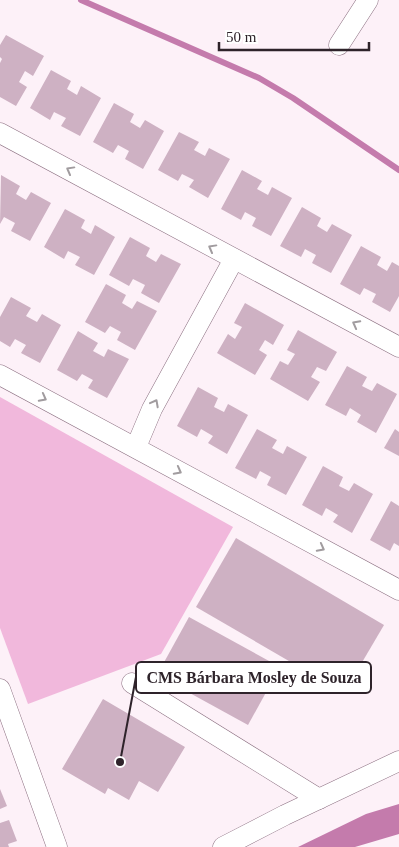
<svg xmlns="http://www.w3.org/2000/svg" width="399" height="847" font-family="Georgia,serif">
<style>
.green{fill:#f1b8dc}
.water{fill:#c47bac}
.lines{fill:none;stroke-linecap:round;stroke-linejoin:round}
.stream{stroke:#c47bac;stroke-width:6}
.building{fill:#ceb1c3}
.street-casing{stroke:#8b6f80;stroke-width:21}
.street{stroke:#fff;stroke-width:20}
.oneway{stroke:#a19c9f}
.leader{fill:none;stroke:#2e232a;stroke-width:2}
.callout-dot{fill:#2e232a;stroke:#fff;stroke-width:2}
.callout{fill:#fff;stroke:#2e232a;stroke-width:2}
.callout-label{font-size:16px;text-anchor:middle;font-weight:bold;fill:#2e232a}
</style>
<rect width="100%" height="100%" fill="#fdf1f8"/>
<path class="green" d="M0 397 233 527 161 654 28 704 0 628Z"/>
<path class="water" d="M399 804V834L355 847H298L366 814Z"/>
<g class="lines">
<path class="stream" d="M81 0 259 78 293 98 399 170"/>
</g>
<g class="building">
<path d="M6 35 44 56 33 76 25 71 19 82 27 87 16 106 0 97V63L2 59 0 57V45Z"/>
<path d="M51 70 71 81 67 89 77 95 81 86 101 98 80 136 61 126 66 118 54 112 50 120 30 108Z"/>
<path d="M114 103 134 114 130 122 140 128 145 120 164 131 143 169 125 159 129 151 118 145 113 153 93 142Z"/>
<path d="M179 132 199 142 194 150 205 156 209 148 230 159 208 198 189 187 194 180 182 174 178 181 158 170Z"/>
<path d="M242 170 262 181 257 189 268 195 272 187 292 198 271 236 252 226 256 218 245 212 241 220 221 209Z"/>
<path d="M1 175 20 186 16 194 26 200 31 192 51 203 30 241 11 231 15 223 4 217 0 224Z"/>
<path d="M302 207 321 218 317 226 327 232 332 224 352 235 331 273 312 263 316 255 305 249 301 257 280 246Z"/>
<path d="M65 209 85 220 81 228 91 234 95 225 115 237 94 275 75 265 80 257 68 251 64 259 44 247Z"/>
<path d="M130 237 150 248 146 256 156 262 161 254 181 264 159 303 141 293 145 285 133 279 129 286 109 275Z"/>
<path d="M361 246 381 257 377 265 387 271 392 262 399 266V296L390 312 372 302 376 294 364 288 360 295 340 284Z"/>
<path d="M106 284 126 295 122 303 132 309 137 301 157 311 135 350 117 340 121 332 110 326 105 333 85 322Z"/>
<path d="M11 297 31 308 26 316 37 322 42 314 61 325 40 363 21 353 26 345 15 339 10 347 0 341V317Z"/>
<path d="M245 303 284 325 273 345 265 340 259 350 267 355 255 375 217 353 228 334 235 339 242 327 234 323Z"/>
<path d="M298 330 337 352 326 371 317 367 311 377 320 382 308 401 270 379 280 361 288 365 295 354 287 350Z"/>
<path d="M78 331 98 343 93 351 104 357 108 349 129 359 107 398 88 388 93 380 82 374 77 381 57 370Z"/>
<path d="M347 366 367 377 362 386 372 391 377 383 397 394 376 433 357 422 361 415 350 408 346 416 325 405Z"/>
<path d="M198 387 218 398 214 407 224 412 228 404 248 415 227 454 208 443 213 436 201 429 197 437 177 426Z"/>
<path d="M257 429 277 440 272 448 283 454 287 446 307 457 286 495 267 485 271 477 260 471 256 479 235 468Z"/>
<path d="M395 429 399 432V456L384 448Z"/>
<path d="M323 466 343 477 339 486 349 491 354 483 373 494 352 533 333 522 338 515 326 508 322 516 302 505Z"/>
<path d="M391 501 399 506V546L394 543 390 551 370 540Z"/>
<path d="M236 538 384 625 344 693 196 607Z"/>
<path d="M189 617 280 667 248 725 157 675Z"/>
<path d="M103 699 185 747 158 792 139 781 129 800 108 788 105 794 62 769Z"/>
<path d="M0 789 7 806 0 809Z"/>
<path d="M9 820 17 841 8 844 9 847H0V823Z"/>
</g>
<g class="lines">
<defs>
<g id="street">
<path d="M339 45 368 0"/>
<path d="M0 133 399 347"/>
<path d="M0 375 399 590"/>
<path d="M136 447 152 409 234 259"/>
<path d="M132 683 319 799"/>
<path d="M0 689 57 847"/>
<path d="M223 847 285 815 399 761"/>
</g>
</defs>
<use href="#street" class="street-casing"/>
<use href="#street" class="street"/>
</g>
<defs><path id="oneway-chevron" d="M-2-3.5L2.5 0L-2 3.5" fill="none" stroke-width="1.6" stroke-linecap="round" stroke-linejoin="round" transform="scale(1.25)"/></defs>
<g class="oneway">
<use href="#oneway-chevron" transform="translate(70 170) rotate(-151)"/>
<use href="#oneway-chevron" transform="translate(212 248) rotate(-151)"/>
<use href="#oneway-chevron" transform="translate(356 324) rotate(-152)"/>
<use href="#oneway-chevron" transform="translate(43 398) rotate(28)"/>
<use href="#oneway-chevron" transform="translate(155 403) rotate(-62)"/>
<use href="#oneway-chevron" transform="translate(178 471) rotate(28)"/>
<use href="#oneway-chevron" transform="translate(321 548) rotate(28)"/>
</g>
<path class="leader" d="M120 762L136 677"/>
<circle class="callout-dot" cx="120" cy="762" r="5"/>
<rect class="callout" x="136" y="662" width="235" height="31" rx="5"/>
<g class="callout-label">
<text x="254" y="683">CMS Bárbara Mosley de Souza</text>
</g>
<path d="M219 42v8h150v-8" fill="none" stroke="#2e232a" stroke-width="2.5"/>
<text x="226" y="42" font-size="15" fill="#2e232a" stroke="#ffffff" stroke-width="4" paint-order="stroke">50 m</text>
</svg>
